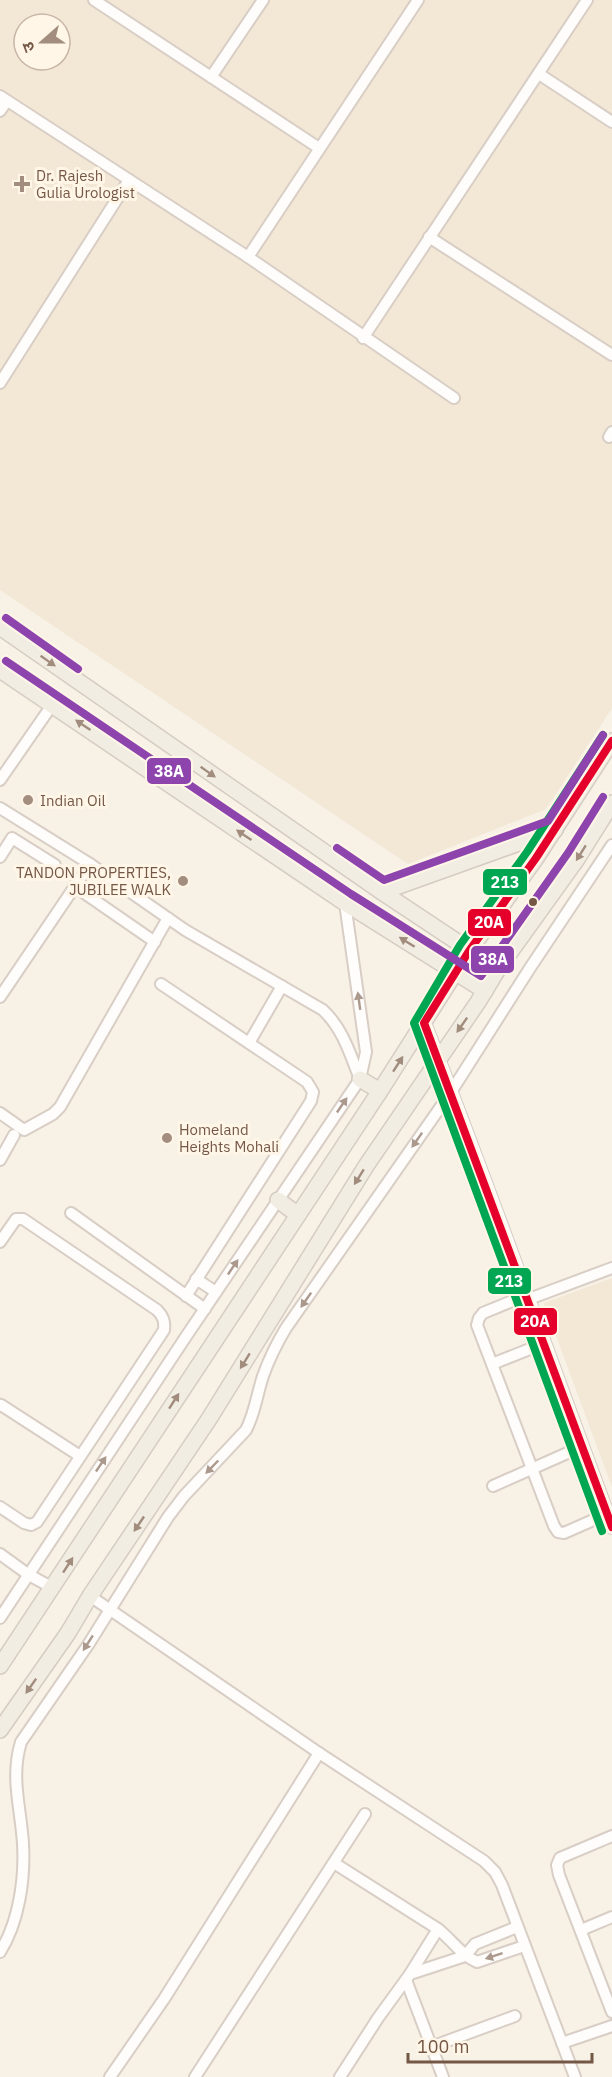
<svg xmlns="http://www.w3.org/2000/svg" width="612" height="2077" font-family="'IBM Plex Sans','Noto Sans Devanagari',sans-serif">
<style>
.residential{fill:#f3e7d6;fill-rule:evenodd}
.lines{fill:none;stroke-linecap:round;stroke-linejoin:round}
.street-casing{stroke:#d8cec5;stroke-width:14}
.secondary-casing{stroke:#d7cdc3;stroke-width:16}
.primary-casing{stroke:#d5ccc3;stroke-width:18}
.street{stroke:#fefdfb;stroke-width:10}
.secondary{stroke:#fefdfb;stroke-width:14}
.primary{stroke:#f2ede3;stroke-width:15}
.bus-1-casing{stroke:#fff6e7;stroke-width:12}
.bus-2-casing{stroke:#fff6e7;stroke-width:12}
.bus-3-casing{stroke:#fff6e7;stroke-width:12}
.bus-1{stroke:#e4002b;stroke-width:8}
.bus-2{stroke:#00a651;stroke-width:8}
.bus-3{stroke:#8e44ad;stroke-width:8}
.oneway{fill:#a18c7d}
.oneway2{fill:#ac998e}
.poi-dot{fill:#a28d7e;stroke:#fff6e7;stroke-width:2}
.bus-dot{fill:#755746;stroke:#fff6e7;stroke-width:2}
.labels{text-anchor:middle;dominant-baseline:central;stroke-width:6;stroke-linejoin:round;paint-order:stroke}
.poi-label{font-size:15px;fill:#755746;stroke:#fff6e7;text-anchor:start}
.line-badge{stroke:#fff6e7;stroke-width:2}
.badge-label{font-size:16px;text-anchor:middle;font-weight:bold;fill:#fff}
</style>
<rect width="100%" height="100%" fill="#f7f1e6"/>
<g class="residential">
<path d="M0 0H612V708L546 809 408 864 0 590ZM24 24H60V60H24Z"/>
<path d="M612 1278V1487L544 1303Z"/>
</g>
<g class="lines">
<defs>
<g id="street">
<path d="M94 0 319 148"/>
<path d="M539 74 612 122"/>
<path d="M211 77 263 0"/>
<path d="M0 96 248 257 454 398"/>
<path d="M0 111 7 101"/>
<path d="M429 237 612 355"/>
<path d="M248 257 418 0"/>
<path d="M363 338 587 0"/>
<path d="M0 383 129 180"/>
<path d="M609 437 612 432"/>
<path d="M0 780 52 705"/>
<path d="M0 808 90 864 185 930 323 1010C343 1029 350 1054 360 1079"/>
<path d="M0 857 12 838 55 865"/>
<path d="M74 886 155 942"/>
<path d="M161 984 307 1082 313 1092 311 1101 186 1296"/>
<path d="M0 997 90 864"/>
<path d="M249 1043 282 986"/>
<path d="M0 1113 24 1130 53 1114 60 1107 168 918"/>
<path d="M0 1160 14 1135"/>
<path d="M71 1213 205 1309"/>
<path d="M0 1242 16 1219H23L157 1310C163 1316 165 1321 164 1330L37 1522 31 1525 24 1523 0 1507"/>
<path d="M196 1279 216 1292"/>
<path d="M527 1295 483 1313 479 1318 477 1325 554 1526 558 1532 564 1533 607 1514"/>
<path d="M529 1299 612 1268"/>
<path d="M492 1364 545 1343"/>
<path d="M0 1406 1 1405 80 1456"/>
<path d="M493 1486 581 1447"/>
<path d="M0 1554 29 1575 53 1588"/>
<path d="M90 1596 319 1753 484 1861 495 1872 502 1885 575 2077"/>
<path d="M0 1618 185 1338 360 1079 366 1052 345 903"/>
<path d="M612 1836 560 1858 557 1865 559 1875 612 2012"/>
<path d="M334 1863 438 1929C452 1940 461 1955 477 1962L524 1946"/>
<path d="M581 1930 612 1917"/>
<path d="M0 1952C19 1922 25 1879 23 1844 21 1808 10 1778 21 1742L88 1645 168 1517 184 1496 246 1430C255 1413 257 1394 263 1376 269 1359 277 1343 286 1328L451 1092 530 968 612 845"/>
<path d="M410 1974 438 1929"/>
<path d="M406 1980 443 2077"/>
<path d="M562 2043 612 2026"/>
<path d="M431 2047 515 2016"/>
<path d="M110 2077 164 1999 319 1753"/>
<path d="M195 2077 365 1814"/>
<path d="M340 2077 378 2018 410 1974 465 1956 475 1944 517 1927"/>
</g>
<path id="secondary" d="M424 1023C490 1190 549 1359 612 1527"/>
<g id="primary">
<path d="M0 627 382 892 498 969"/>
<path d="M0 670 345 903 485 991"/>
<path d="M382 892 555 830"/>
<path d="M360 1079 380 1091"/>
<path d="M278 1200 298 1215"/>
<path d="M0 1666 380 1091 469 951 536 858 612 741"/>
<path d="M0 1730 68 1633 90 1596 209 1419 366 1166 478 1002 498 969 577 859 612 803"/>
</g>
</defs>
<use href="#street" class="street-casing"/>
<use href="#secondary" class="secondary-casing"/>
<use href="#primary" class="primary-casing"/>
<use href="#street" class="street"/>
<use href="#secondary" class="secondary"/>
<use href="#primary" class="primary"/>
<defs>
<path id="bus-1" d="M612 741 536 858 469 951 424 1023 612 1527"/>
<path id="bus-2" d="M602 1531 414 1023 460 945 527 852 603 735"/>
<g id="bus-3">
<path d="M6 618 78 669"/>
<path d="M6 661 351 894 481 976 568 853 603 797"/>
<path d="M337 848 384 880 548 821 603 735"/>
</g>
</defs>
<use href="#bus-1" class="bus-1-casing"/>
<use href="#bus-2" class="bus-2-casing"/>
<use href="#bus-3" class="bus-3-casing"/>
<use href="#bus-1" class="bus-1"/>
<use href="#bus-2" class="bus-2"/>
<use href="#bus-3" class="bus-3"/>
</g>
<defs><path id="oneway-solid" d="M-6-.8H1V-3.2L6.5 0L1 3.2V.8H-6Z" transform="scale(1.5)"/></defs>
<g class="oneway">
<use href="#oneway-solid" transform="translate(48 661) rotate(35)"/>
<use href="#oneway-solid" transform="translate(83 725) rotate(-146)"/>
<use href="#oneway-solid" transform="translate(208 772) rotate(35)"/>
<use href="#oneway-solid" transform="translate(244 835) rotate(-146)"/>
<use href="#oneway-solid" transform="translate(581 853) rotate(122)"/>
<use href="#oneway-solid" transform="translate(407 942) rotate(-148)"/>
<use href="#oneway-solid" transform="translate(462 1025) rotate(125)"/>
<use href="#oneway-solid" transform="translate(398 1064) rotate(-57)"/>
<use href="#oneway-solid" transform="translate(359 1177) rotate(122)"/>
<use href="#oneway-solid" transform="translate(245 1361) rotate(122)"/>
<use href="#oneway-solid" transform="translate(174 1401) rotate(-57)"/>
<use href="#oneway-solid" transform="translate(139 1524) rotate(124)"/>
<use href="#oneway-solid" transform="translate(68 1565) rotate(-57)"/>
<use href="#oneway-solid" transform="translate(31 1686) rotate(125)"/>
</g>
<g class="oneway2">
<use href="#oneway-solid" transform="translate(359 1001) rotate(-98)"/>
<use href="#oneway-solid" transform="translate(342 1105) rotate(-56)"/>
<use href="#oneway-solid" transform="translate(417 1140) rotate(125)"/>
<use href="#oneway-solid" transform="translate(233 1267) rotate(-56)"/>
<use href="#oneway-solid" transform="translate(306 1300) rotate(125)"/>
<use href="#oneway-solid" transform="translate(101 1464) rotate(-56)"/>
<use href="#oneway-solid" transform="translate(212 1467) rotate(134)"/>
<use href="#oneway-solid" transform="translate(88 1643) rotate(123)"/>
<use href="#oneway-solid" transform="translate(494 1956) rotate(162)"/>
</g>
<g class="poi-dot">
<path d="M19 175h6v6h6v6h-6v6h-6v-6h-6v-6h6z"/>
<circle cx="28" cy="800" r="6"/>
<circle cx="183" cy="881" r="6"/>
<circle cx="167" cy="1138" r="6"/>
</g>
<circle class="bus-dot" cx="533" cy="902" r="5"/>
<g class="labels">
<g class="poi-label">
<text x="36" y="175">Dr. Rajesh<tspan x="36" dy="17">Gulia Urologist</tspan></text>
<text x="40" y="800">Indian Oil</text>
<text x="171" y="872" text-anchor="end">TANDON PROPERTIES,<tspan x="171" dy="17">JUBILEE WALK</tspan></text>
<text x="179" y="1129">Homeland<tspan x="179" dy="17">Heights Mohali</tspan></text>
</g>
</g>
<g class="line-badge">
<rect x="146" y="757" width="46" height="28" rx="6" fill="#8e44ad"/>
<rect x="482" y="868" width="46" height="28" rx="6" fill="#00a651"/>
<rect x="467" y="908" width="45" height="29" rx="6" fill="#e4002b"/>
<rect x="470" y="945" width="45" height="29" rx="6" fill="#8e44ad"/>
<rect x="487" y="1267" width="45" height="28" rx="6" fill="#00a651"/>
<rect x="513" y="1307" width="45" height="29" rx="6" fill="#e4002b"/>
</g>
<g class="badge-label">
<text x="169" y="777">38A</text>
<text x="505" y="888">213</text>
<text x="489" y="928">20A</text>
<text x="493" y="965">38A</text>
<text x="509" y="1287">213</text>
<text x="535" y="1327">20A</text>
</g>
<g transform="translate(42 42) rotate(249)"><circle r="28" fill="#fff6e7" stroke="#c8b6a7" stroke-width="1.5"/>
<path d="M0-4.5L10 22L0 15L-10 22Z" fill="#a28d7e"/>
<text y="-9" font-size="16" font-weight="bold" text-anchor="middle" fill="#755746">उ</text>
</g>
<path d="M408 2053v9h184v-9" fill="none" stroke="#755746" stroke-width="3"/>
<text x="417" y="2053" font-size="18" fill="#755746" stroke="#fff6e7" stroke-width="4.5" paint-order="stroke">100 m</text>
</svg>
